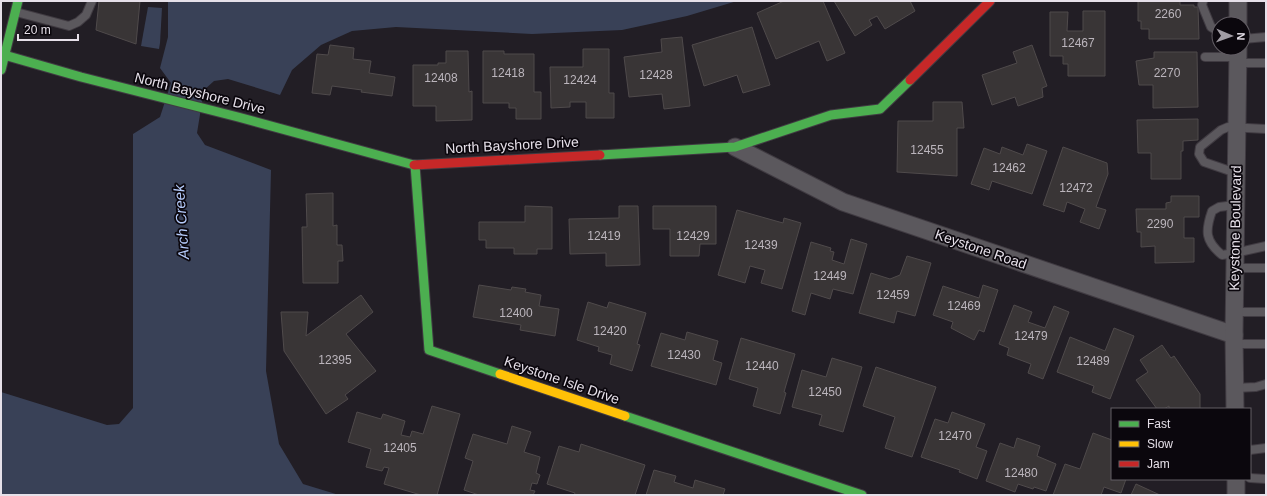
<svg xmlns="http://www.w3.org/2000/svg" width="1267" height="496" font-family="Arial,sans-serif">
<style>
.water{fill:#394157}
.building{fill:#393536;stroke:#4f4a4b}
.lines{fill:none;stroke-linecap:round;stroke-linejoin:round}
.lane-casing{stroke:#403b42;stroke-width:10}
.street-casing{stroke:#403b42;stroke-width:19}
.fast-casing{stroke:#403b42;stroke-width:11}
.slow-casing{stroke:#403b42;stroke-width:11}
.jam-casing{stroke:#403b42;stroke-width:11}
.lane{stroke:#5b585d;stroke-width:8}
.street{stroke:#5b585d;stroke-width:17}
.fast{stroke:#4caf50;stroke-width:9}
.slow{stroke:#ffc107;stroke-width:9}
.jam{stroke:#c62828;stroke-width:9}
.labels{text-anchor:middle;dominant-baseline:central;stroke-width:3.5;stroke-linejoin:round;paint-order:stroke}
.number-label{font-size:12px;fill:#bbb5bc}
.street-label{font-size:14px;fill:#e6e0e9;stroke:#0b070d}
.water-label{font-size:15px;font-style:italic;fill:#b5cbfb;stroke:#0b070d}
</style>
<rect width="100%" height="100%" fill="#221e25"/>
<g class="water">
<path d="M168 1H737L687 16 622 30 532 34 396 27 352 31 321 45 292 70 280 95 228 79 214 81 204 90 197 133 205 145 271 170 266 371 279 444 303 484 339 495H1V392L107 425 119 424 133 408V134L160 117 171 83 160 68 168 37Z"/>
<path d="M148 7 162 8 160 43 159 49 141 46Z"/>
</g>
<g class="building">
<path d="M99 1H140L136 44 96 30Z"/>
<path d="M784 1H823L845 53 827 61 819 41 776 59 757 13Z"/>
<path d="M834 1H910L915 11 885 29 877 16 869 20 872 25 855 36Z"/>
<path d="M1138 1H1180V5H1194V7H1198L1199 39H1149V29H1141V21H1138Z"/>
<path d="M1083 11H1105V76H1068V64H1063V56H1050V12H1068L1067 31H1083Z"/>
<path d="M752 27 770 85 743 93 737 75 704 86 692 45Z"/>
<path d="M682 37 690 106 664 109 662 94 629 97 624 57 662 52 661 39Z"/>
<path d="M330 45 354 48 353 59 371 61 369 73 395 77 392 96 361 92 362 90 332 86 330 95 312 93 317 54 328 55Z"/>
<path d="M1032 45 1047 86 1042 88 1043 97 1018 106 1015 97 992 105 982 75 1017 63 1013 52Z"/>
<path d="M583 49H609V93H614V118H586V102H570V107L551 108 550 67H583Z"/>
<path d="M446 51H468L469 92 472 91V120L436 121V106H413V65H438V63H446Z"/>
<path d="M483 51H504V54H534V92H541V119H516V108H509V103H483Z"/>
<path d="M1154 52H1197L1198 107 1153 108V85H1139L1136 61 1154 58Z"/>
<path d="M933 102H962L964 128H957V176L897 172 898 121H933Z"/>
<path d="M1198 119V140L1183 141V151H1181V179H1151V153H1138L1137 120Z"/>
<path d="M1027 144 1047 151 1032 194 992 181 989 190 971 184 984 148 1000 154 1002 147 1023 155Z"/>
<path d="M1063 147 1107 163 1108 174 1096 207 1106 210 1099 229 1080 222 1085 209 1067 202 1064 212 1043 205Z"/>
<path d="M333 193V226L337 225V245H342L343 261H338V283H303L302 227H307L306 194Z"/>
<path d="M1171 196H1199V217H1184V238H1194V262L1155 263V246L1141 247V232H1137L1136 209H1166V203L1171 202Z"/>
<path d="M525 206 552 207V249H537V254H514V248H486V240H479V222H525Z"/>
<path d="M619 206H638L640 265 606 266V253L570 254 569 219 619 218Z"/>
<path d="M653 206H716V244H700L699 256H670V229H653Z"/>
<path d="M737 210 783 223 784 218 801 223 782 289 761 283 765 270 750 266 745 283 718 275Z"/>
<path d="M851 239 867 244 853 294 833 289 830 299 811 293 805 315 792 311 811 242 831 248 830 251 834 252 832 260 844 264Z"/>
<path d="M907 256 931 263 915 316 897 311 894 323 859 313 871 273 890 279 900 275Z"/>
<path d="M479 285 511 290 512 287 526 289 525 292 541 295 539 306 559 309 555 336 520 330 521 325 473 317Z"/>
<path d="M983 285 998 290 984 332 979 330 974 340 951 328 953 322 933 315 943 286 979 298Z"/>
<path d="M361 295 373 312 346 334 376 371 345 395 348 399 326 414 284 351 281 312H308L306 336Z"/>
<path d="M588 302 607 308 609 302 646 313 637 344 640 345 632 371 610 364 612 355 598 351 599 347 577 340Z"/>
<path d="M1014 305 1032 312 1028 322 1045 328 1054 306 1069 312 1043 379 1028 373 1031 364 1007 355 1009 348 999 344Z"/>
<path d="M1114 328 1134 336 1110 399 1092 392 1094 386 1057 372 1070 337 1105 351Z"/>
<path d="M687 332 718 341 713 360 722 363 716 385 651 366 661 333 685 340Z"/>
<path d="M741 338 795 354 784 392 786 393 780 414 753 406 758 388 729 379Z"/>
<path d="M1162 345 1171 358 1174 356 1200 394V409H1169V406L1164 409H1157L1136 380 1148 372 1140 360Z"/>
<path d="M832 358 862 367 843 432 819 425 822 415 792 407 802 370 826 377Z"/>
<path d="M876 367 936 387 912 457 885 448 895 417 863 406Z"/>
<path d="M432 406 460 414 437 495H421L384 484 389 468 384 467 382 471 366 467 371 449 348 442 357 412 381 419 383 414 405 421 401 435 410 437 412 431 423 434Z"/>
<path d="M952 412 985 424 976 447 987 451 977 479 959 472 960 470 921 457 935 419 948 423Z"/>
<path d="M512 426 531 432 524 452 540 457 536 473 540 475 537 484 532 483 530 490 535 491 533 495H479L464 490 473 461 465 458 473 434 507 444Z"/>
<path d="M1093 433 1112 440V479H1126L1121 493 1104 487 1101 495H1053L1065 464 1080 469Z"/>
<path d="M1017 438 1040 446 1037 456 1056 464 1046 491 1034 487 1033 489 1018 484 1015 492 986 481 1000 443 1014 448Z"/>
<path d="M581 444 645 465 635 495H574L575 493 547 484 559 446 579 452Z"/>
<path d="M654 470 676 476 674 482 693 488 695 480 725 489 723 495H646Z"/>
<path d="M1136 484 1160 495H1131Z"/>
</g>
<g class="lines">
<defs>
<g id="lane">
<path d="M1203 1 1202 5 1211 27 1219 32"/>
<path d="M16 12 69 26 78 22 86 15 92 1"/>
<path d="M1243 39 1266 37"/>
<path d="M1205 57H1238"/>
<path d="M1237 63H1266"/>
<path d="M1236 173 1204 162 1199 154 1200 147 1221 130 1228 127 1266 129"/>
<path d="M1235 205 1219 207 1212 211C1205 231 1205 241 1222 255L1235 253 1266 246"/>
<path d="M1235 268H1266"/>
<path d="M1234 312H1266"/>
<path d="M1234 344H1266"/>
<path d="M1235 388 1256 387 1266 384"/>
<path d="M1250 450 1266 448"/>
<path d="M1250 478 1266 479"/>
</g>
<g id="street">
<path d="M1238 24V1"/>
<path d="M735 147 843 202 1234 335"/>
<path d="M1235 409 1234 335 1238 48"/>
<path d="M1236 479V495"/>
</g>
<g id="fast">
<path d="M1 54 81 77 238 117 414 165"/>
<path d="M1 70 18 1"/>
<path d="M600 155 735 147 831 115 880 109 910 80"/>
<path d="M415 165 429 350 500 374"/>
<path d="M625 416 862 495"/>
</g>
<path id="slow" d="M500 374 625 416"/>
<g id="jam">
<path d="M910 80 990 1"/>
<path d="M414 165 600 155"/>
</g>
</defs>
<use href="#lane" class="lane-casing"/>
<use href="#street" class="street-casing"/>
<use href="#fast" class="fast-casing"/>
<use href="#slow" class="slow-casing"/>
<use href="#jam" class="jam-casing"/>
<use href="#lane" class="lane"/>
<use href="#street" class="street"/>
<use href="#fast" class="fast"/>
<use href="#slow" class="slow"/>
<use href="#jam" class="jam"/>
</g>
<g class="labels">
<g class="number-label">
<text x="1168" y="14">2260</text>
<text x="1078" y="43">12467</text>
<text x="508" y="73">12418</text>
<text x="1167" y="73">2270</text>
<text x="656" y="75">12428</text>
<text x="441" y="78">12408</text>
<text x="580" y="80">12424</text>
<text x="927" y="150">12455</text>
<text x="1009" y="168">12462</text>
<text x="1076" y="188">12472</text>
<text x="1160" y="224">2290</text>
<text x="604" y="236">12419</text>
<text x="693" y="236">12429</text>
<text x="761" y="245">12439</text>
<text x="830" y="276">12449</text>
<text x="893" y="295">12459</text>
<text x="964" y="306">12469</text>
<text x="516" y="313">12400</text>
<text x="610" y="331">12420</text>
<text x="1031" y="336">12479</text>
<text x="684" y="355">12430</text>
<text x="335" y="360">12395</text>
<text x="1093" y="361">12489</text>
<text x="762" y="366">12440</text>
<text x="825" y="392">12450</text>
<text x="955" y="436">12470</text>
<text x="400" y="448">12405</text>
<text x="1021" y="473">12480</text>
</g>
<g class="street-label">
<text transform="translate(200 93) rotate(14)">North Bayshore Drive</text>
<text transform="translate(512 145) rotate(-3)">North Bayshore Drive</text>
<text transform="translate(1235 228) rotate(-89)">Keystone Boulevard</text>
<text transform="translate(981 249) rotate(19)">Keystone Road</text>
<text transform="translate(562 380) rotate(19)">Keystone Isle Drive</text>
</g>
<g class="water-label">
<text transform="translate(181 222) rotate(-94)">Arch Creek</text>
</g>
</g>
<rect width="1267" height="496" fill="none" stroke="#e6e0e9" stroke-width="4"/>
<rect x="1111" y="408" width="140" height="72" fill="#0b070d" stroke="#635e65"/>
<rect x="1119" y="421" width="20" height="6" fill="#4caf50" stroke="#635e65"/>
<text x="1147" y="428" font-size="12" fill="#e6e0e9">Fast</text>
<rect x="1119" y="441" width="20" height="6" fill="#ffc107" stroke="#635e65"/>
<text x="1147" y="448" font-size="12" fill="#e6e0e9">Slow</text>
<rect x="1119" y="461" width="20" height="6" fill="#c62828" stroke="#635e65"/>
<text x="1147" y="468" font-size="12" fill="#e6e0e9">Jam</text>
<g transform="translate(1231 36) rotate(92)"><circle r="19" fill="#0b070d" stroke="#635e65"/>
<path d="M0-3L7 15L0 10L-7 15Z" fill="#a19ca4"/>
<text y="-6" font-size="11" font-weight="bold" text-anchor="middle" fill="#e6e0e9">N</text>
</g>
<path d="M18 34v6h60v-6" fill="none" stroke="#e6e0e9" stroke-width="2"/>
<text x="24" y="34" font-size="12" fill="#e6e0e9" stroke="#0b070d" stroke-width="3" paint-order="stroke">20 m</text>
</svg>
